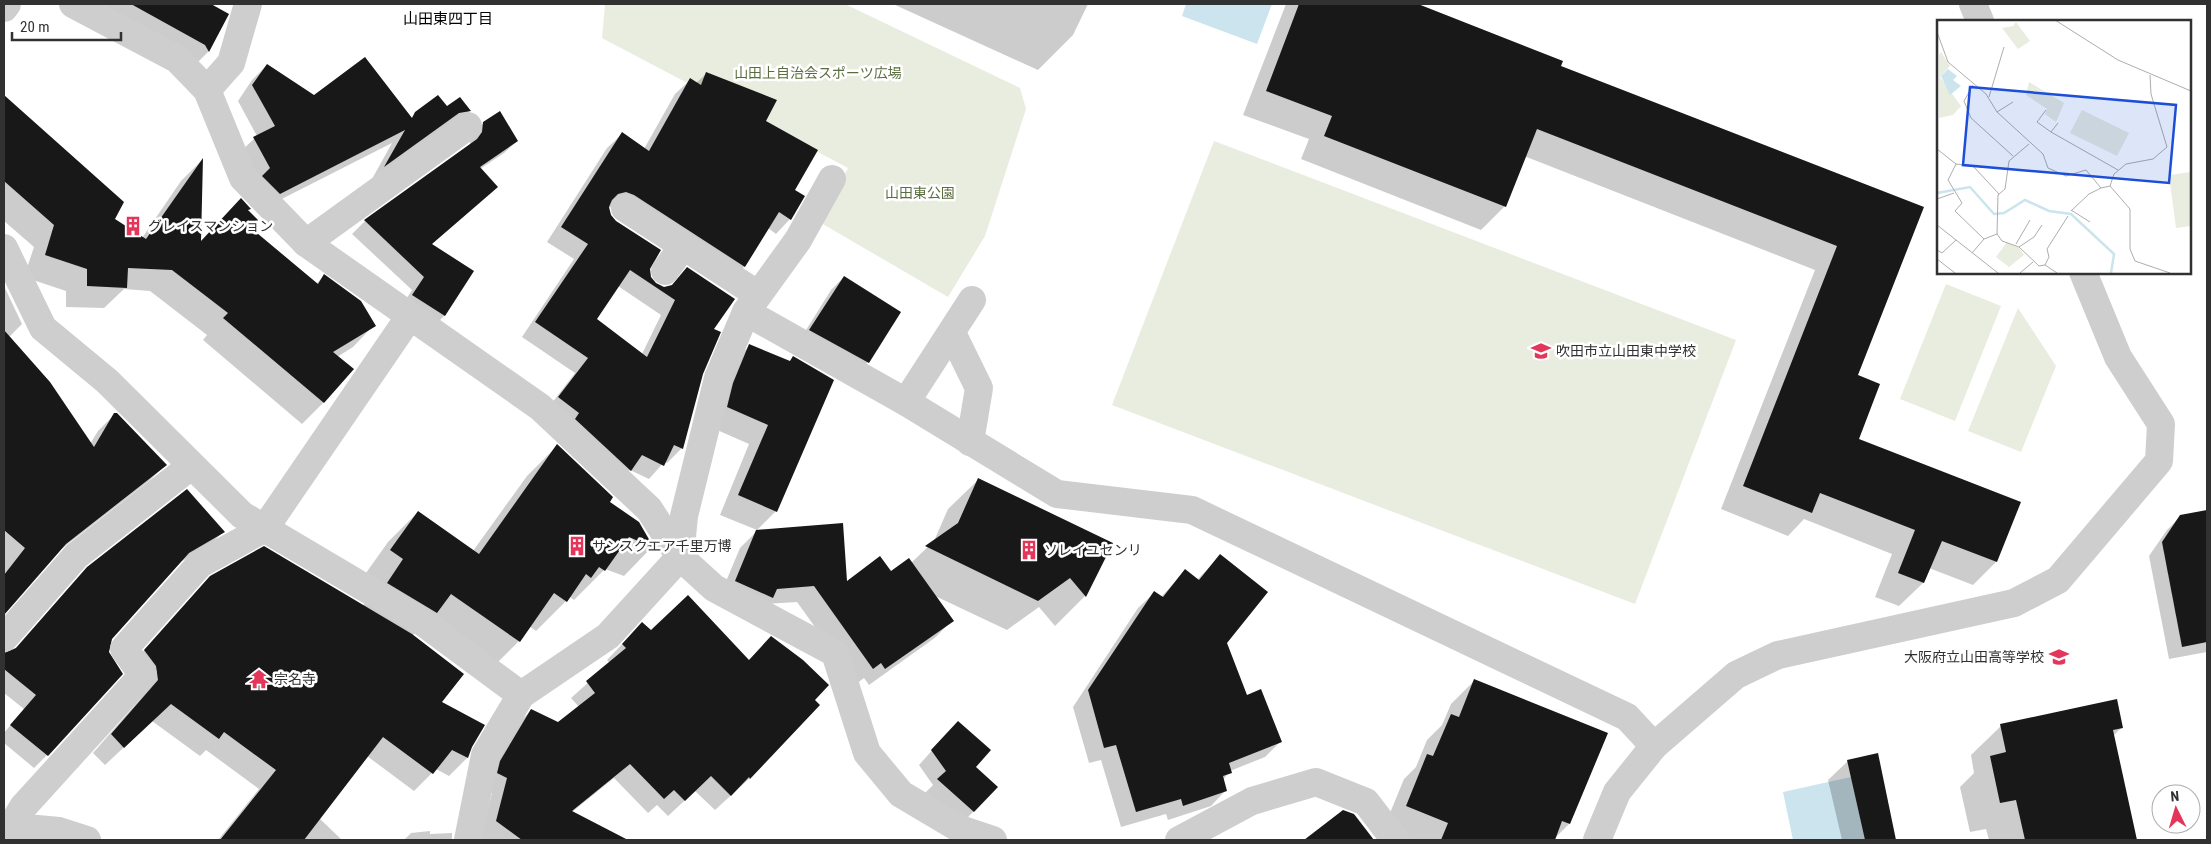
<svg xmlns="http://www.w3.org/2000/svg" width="2211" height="844" font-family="'Roboto Condensed','Noto Sans JP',sans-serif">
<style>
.green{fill:#e9eddf}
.water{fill:#cce4ed}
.shadow{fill:#0003;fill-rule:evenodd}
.building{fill:#181818;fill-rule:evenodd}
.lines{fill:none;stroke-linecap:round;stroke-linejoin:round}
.minor{stroke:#cecece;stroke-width:28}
.labels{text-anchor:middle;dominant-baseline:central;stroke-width:5;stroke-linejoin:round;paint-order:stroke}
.park-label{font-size:14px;fill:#5a6d3e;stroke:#fff}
.poi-label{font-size:14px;fill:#313131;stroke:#fff;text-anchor:start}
.neighbourhood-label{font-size:15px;fill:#000;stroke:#fff}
.inset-river{fill:none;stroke:#cce4ed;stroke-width:2.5}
.inset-road{fill:none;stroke:#adadad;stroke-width:1}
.view{fill:#1d4ed8;fill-opacity:0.15;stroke:#1d4ed8;stroke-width:2.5}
.inset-edge{fill:none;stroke:#313131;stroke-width:2.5}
</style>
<rect width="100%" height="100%" fill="#fff"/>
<g class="green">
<path d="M605 4H845L1020 88 1026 109 985 236 948 297 821 223 848 168 602 38Z"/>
<path d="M1214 141 1736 340 1635 604 1112 405Z"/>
<path d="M1946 284 2001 306 1955 421 1900 399Z"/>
<path d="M2018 308 2056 366 2021 452 1968 431Z"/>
</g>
<g class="water">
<path d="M1186 4H1272L1257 44 1182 16Z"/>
<path d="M1851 777 1865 840H1793L1783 792Z"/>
</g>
<g class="shadow">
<path d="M84 4H208L227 15 208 52 196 64Z"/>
<path d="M893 4H1088L1073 35 1038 70Z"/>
<path d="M1286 4H1414L1562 62 1560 67 1922 208 1856 376 1857 440 2019 502 1996 562 1973 585 1929 568 1923 583 1899 606 1875 597 1892 554 1804 519 1788 536 1721 509 1815 270 1524 156 1505 206 1481 230 1301 159 1309 139 1243 115Z"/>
<path d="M267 65 314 96 410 119 416 113 447 108 469 111 455 126 372 179 392 143 264 208 239 153 257 136 238 101 252 80Z"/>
<path d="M706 74 765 122 793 190 803 196 790 219 776 234 768 228 744 267 729 281 619 209 608 207 610 215 648 269 649 277 655 284 664 288 670 287 687 269 712 329 682 448 667 463 665 461 649 479 630 470 616 484 545 412 575 373 522 337 574 259 547 242 607 148 622 134 644 149 675 94 690 80 696 83ZM618 286 661 315 642 354 595 319Z"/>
<path d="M4 97 123 203 113 220 142 238 181 181 201 161 199 243 249 209 247 211 249 228 316 284 324 276 374 325 353 347 337 357 323 403 302 424 203 340 207 335 150 291 124 289 104 308 66 307V291L24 277 34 247 4 221Z"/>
<path d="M484 123 517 141 504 153 480 169 431 245 445 315 432 328 400 309 412 290 352 234 365 221 470 145V136Z"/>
<path d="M844 277 900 313 868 362 855 375 798 343 831 290Z"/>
<path d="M4 286 22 324 9 337 90 444 98 431 114 415 165 465 149 481 55 554 4 614Z"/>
<path d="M750 345 789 362 793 358 776 511 757 530 720 515 749 444 708 426 731 365Z"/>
<path d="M557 446 608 502 653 546 624 576 605 569 574 600 570 597 536 631 529 626 519 641 489 671 423 625 412 636 440 702 470 746 467 758 449 776 436 769 414 791 367 756 319 818 342 840H218L259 789 206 750 200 756 152 721 105 765 93 753 141 698 138 684 127 669 211 577 363 606 374 590 361 580 388 542 418 512 473 551 527 476Z"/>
<path d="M978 480 1111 544 1085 596 1055 626 1039 607 1007 630 933 595 952 620 936 637 869 685 864 678 856 684 797 602 765 604 719 598 740 548 757 531 846 583 890 572 911 563 934 541 948 509Z"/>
<path d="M2207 511V652L2169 659 2149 556 2167 530 2181 516Z"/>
<path d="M223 532 210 545 177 564 111 638 47 755 34 768 4 743V733L24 709 4 693V661L74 582Z"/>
<path d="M1220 556 1226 643 1246 696 1280 742 1265 757 1230 771 1223 780 1226 790 1211 806 1168 820 1166 814 1121 827 1101 760 1089 763 1073 707 1138 608 1154 593 1161 597 1185 571 1197 580Z"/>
<path d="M688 597 750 778 715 810 695 791 668 816 657 805 648 813 614 778 561 821 556 840H478L481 837 492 793 482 789 516 726 531 710 558 723 579 707 571 698 610 663 607 660 627 639 651 632Z"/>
<path d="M1474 681 1569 824 1553 840H1409L1383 830 1404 779 1416 767 1427 740 1442 725 1451 704Z"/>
<path d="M2001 726 2122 727 2113 736 2136 840H1989L1986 829 1970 832 1960 787 1974 773 1971 755Z"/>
<path d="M945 736 975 767 974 811 960 825 925 793 933 785 919 765Z"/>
<path d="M1877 755 1895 840H1842L1828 780 1848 761Z"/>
<path d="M430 831V834L452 833V840H404L411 833Z"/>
</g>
<g class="building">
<path d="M131 4H211L229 14 209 52 205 45Z"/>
<path d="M1299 4H1418L1563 61 1561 66 1924 207 1858 375 1880 384 1859 439 2021 502 1997 562 1942 541 1924 583 1898 573 1915 530 1820 493 1812 513 1743 486 1837 246 1537 129 1506 207 1324 136 1332 116 1266 91Z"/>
<path d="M365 57 412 118 415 112 438 95 447 106 460 97 471 111 459 113 384 167 405 130 280 194 262 176 270 168 253 137 275 126 252 85 267 64 314 95Z"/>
<path d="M706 72 777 100 766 121 818 150 795 190 805 196 791 220 779 212 745 267 634 195 626 192 618 194 612 200 609 207 611 215 616 221 661 250 650 269 651 277 656 283 664 287 672 285 687 267 735 299 714 329 721 332 703 374 683 449 674 445 664 466 642 455 631 471 575 419 579 413 558 397 588 358 535 322 588 244 561 227 622 132 649 151 690 78 701 85ZM630 270 675 300 647 357 597 319Z"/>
<path d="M4 95 124 202 115 219 146 239 203 158 201 241 241 198 251 209 248 210 258 220 251 228 318 284 324 274 361 301 376 326 333 352 354 369 324 403 223 318 228 313 172 270 128 268 127 288 87 286V269L45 255 54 225 4 181Z"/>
<path d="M500 111 518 141 480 167 498 187 432 244 474 271 445 316 412 295 424 277 364 220 477 139 482 132 483 122Z"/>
<path d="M844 276 901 312 869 363 809 330Z"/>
<path d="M4 330 50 382 94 447 114 413H117L167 465 66 544 4 615V575L25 548 4 530Z"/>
<path d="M749 344 790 361 793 356 834 380 777 512 738 495 768 425 727 407 733 383Z"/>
<path d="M557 444 613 497 610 502 639 522 654 548 629 537 605 571 599 567 591 578 586 574 567 602 554 593 520 642 451 594 437 613 387 583 403 559 390 550 418 511 479 554Z"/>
<path d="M978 478 1113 543 1086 597 1070 578 1038 601 925 546 958 523Z"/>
<path d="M187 489 225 532 189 553 112 639 109 652 123 674 48 756 10 725 36 695 4 669V653L16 648 87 567Z"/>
<path d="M2207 510V642L2182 647 2162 542 2180 515Z"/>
<path d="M843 523 847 581 880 556 891 571 909 558 954 621 885 669 881 663 873 669 814 586 777 589 773 598 735 581 756 530Z"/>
<path d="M264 546 412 634 464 674 442 702 485 725 472 747 468 758 452 750 433 774 383 737 304 840H220L276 770 224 732 219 739 171 704 124 748 111 734 158 680 156 666 144 650 210 576Z"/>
<path d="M1220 554 1268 592 1227 643 1247 695 1261 689 1282 742 1229 763 1232 773 1223 776 1227 791 1183 806 1181 799 1136 812 1116 745 1104 748 1088 690 1154 591 1163 597 1185 569 1199 580Z"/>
<path d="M688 595 749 660 771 636 803 660 829 685 815 700 820 705 750 779 749 777 731 796 711 776 685 801 674 790 664 799 630 764 572 811 628 840H522L496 821 507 778 497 773 500 761 531 709 558 722 595 693 586 681 626 648 622 644 642 622 651 630Z"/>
<path d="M1474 679 1608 733 1570 824 1562 821 1555 840H1441L1448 823 1406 806 1427 754 1433 756 1451 714 1459 717Z"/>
<path d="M2117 699 2123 728 2113 730 2137 840H2025L2016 800 2000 803 1990 756 2006 752 2000 724Z"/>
<path d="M958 721 991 750 976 767 998 787 974 812 937 779 946 771 931 750Z"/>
<path d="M1878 753 1896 840H1865L1847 760Z"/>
<path d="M1343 810 1354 814 1374 840H1304Z"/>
</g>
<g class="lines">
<g class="minor">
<path d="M73 4 177 59 207 90 243 178 306 243 540 407 649 509 680 557 714 588 835 653 867 753 901 794 960 829 993 840"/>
<path d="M1973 4 1980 21"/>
<path d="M4 8 7 4"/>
<path d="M207 90 231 63 248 4"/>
<path d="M832 179 798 240 746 312 906 402"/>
<path d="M625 208 757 294"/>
<path d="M306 243 468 126"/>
<path d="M4 248 43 328 107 381 242 515 421 621 521 695"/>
<path d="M665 271 683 246"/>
<path d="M972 300 906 402 1057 494 1192 510 1627 717 1654 746"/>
<path d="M952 333 979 388 970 442"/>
<path d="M4 638 76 556 191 466"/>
<path d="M12 825 23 807 143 675 124 649 200 564 265 528 410 316"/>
<path d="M4 826 59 831 87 840"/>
<path d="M468 840 485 755 521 695 608 636 680 557 684 516 718 378 746 312"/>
<path d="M1179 840 1252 801 1316 782 1366 802 1395 840"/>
<path d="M1597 840 1617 792 1654 746 1736 675 1778 655 2014 603 2058 580 2159 461 2161 424 2118 357 2083 272"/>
</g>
</g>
<defs>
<symbol id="building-bare" viewBox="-9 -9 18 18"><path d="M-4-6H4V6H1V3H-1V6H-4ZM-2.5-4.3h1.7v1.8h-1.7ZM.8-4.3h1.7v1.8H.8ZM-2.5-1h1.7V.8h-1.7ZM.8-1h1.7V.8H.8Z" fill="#e4365a" stroke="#fff" stroke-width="2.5" paint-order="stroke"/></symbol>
<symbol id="school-bare" viewBox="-9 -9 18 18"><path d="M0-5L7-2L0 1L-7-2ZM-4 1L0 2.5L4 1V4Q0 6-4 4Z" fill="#e4365a" stroke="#fff" stroke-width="2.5" paint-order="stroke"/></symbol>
<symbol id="temple-bare" viewBox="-9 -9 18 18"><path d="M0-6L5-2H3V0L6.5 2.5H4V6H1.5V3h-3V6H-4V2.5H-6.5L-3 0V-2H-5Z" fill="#e4365a" stroke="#fff" stroke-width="2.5" paint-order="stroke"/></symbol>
</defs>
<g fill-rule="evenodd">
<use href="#building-bare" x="119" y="212" width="28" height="28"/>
<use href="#school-bare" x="1527" y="337" width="28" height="28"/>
<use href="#building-bare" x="563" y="532" width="28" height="28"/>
<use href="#building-bare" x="1015" y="536" width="28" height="28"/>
<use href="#school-bare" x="2045" y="643" width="28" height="28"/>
<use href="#temple-bare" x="245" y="665" width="28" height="28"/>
</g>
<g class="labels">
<g class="park-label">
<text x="818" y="73">山田上自治会スポーツ広場</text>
<text x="920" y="193">山田東公園</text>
</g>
<g class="poi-label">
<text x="148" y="226">グレイスマンション</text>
<text x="1556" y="351">吹田市立山田東中学校</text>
<text x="592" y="546">サンスクエア千里万博</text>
<text x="1044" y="550">ソレイユセンリ</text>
<text x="2044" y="657" text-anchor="end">大阪府立山田高等学校</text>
<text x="274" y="679">宗名寺</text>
</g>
<g class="neighbourhood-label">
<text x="448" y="19">山田東四丁目</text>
</g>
</g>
<g transform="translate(1937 20)">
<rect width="254" height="254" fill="#fff"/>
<path d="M79 2 93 21 81 29 65 8 76 6ZM2 27V35L4 32 13 46 3 57 24 86 16 95 2 98ZM92 62 127 83 119 102 108 94 110 89 89 75ZM145 90 192 113 180 136 133 113ZM254 152V206L239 208 232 155ZM70 222 82 228 87 235 72 247 59 237Z" fill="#e9eddf"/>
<path d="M11 49 20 56 16 60 24 66 13 75 4 56Z" fill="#cce4ed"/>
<path class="inset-river" d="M0 173 33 167 57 194 67 193 88 180 112 191 134 194 177 234 174 253"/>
<path class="inset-road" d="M118 0 181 40 254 71M0 12 11 42 49 74 60 92 106 134 111 148 129 156 149 150 164 168 173 166M36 65 27 81 34 98 76 136M52 77 67 27M109 90 100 102 114 112M60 92 76 82M121 103 114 112 181 150M92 124 72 141 68 169 61 175 60 214 65 221 82 227 102 246 108 245 120 253M0 129 19 144 36 146 62 174M19 144 11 160 25 183 18 191 47 219M173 166 177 154 189 144 216 139 230 127 214 74 213 55M173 166 193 189V229L198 241 233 253M0 179 17 173M134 190 153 202M134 191 152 174 164 168M0 205 61 253M79 224 93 200M82 227 97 217 105 205M0 230 5 233 19 220M35 233 47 219 60 214M0 239 18 253M108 245 112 237 110 229 131 196M83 253 96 242"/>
<path class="view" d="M33 67 239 85 232 163 26 145Z"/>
<rect width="254" height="254" class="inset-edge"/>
</g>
<rect width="2211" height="844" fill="none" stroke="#313131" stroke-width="10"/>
<g transform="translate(2176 809) rotate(355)"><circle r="24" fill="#ffffff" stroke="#adadad"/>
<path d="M0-4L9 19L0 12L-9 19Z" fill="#e4365a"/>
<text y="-8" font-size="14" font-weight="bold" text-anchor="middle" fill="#313131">N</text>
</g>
<path d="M12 32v8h109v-8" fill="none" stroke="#313131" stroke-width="2.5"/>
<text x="20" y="32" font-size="15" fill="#313131" stroke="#ffffff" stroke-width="4" paint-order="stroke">20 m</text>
</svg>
